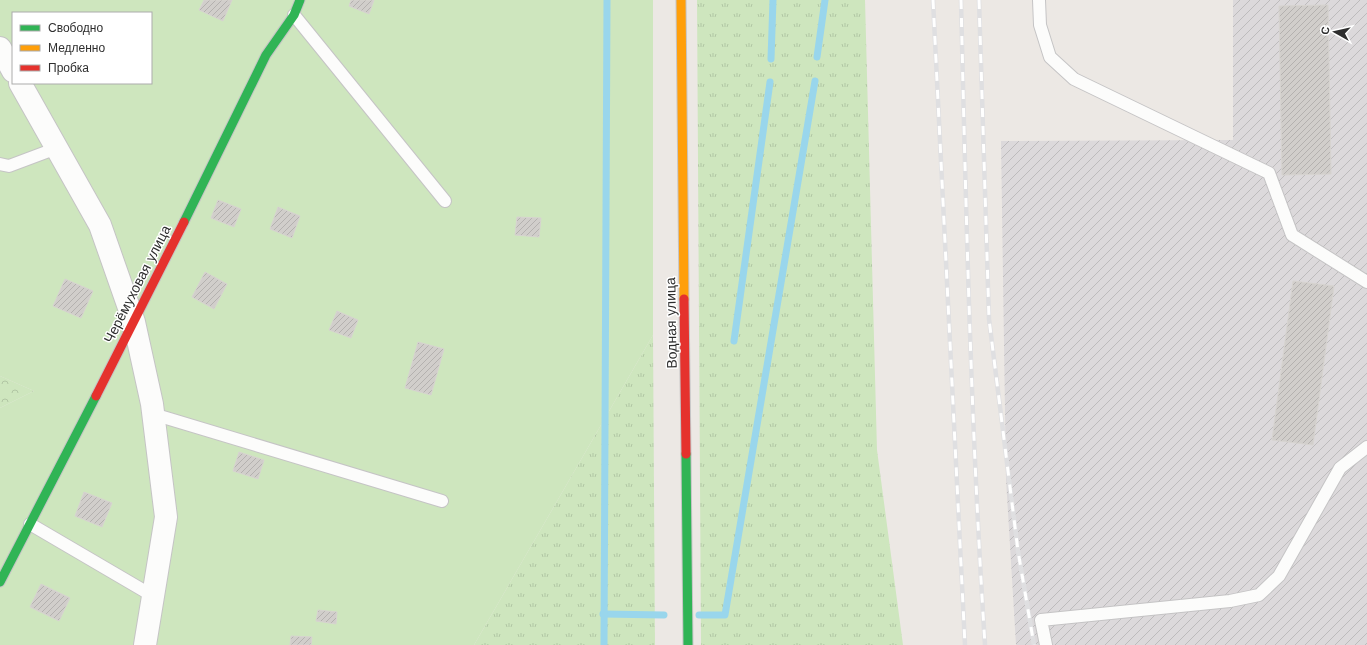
<svg xmlns="http://www.w3.org/2000/svg" width="1367" height="645" font-family="'Work Sans',sans-serif">
<style>
.industrial{fill:url(#industrial-furrows)}
.grass{fill:url(#grass-tufts)}
.forest{fill:url(#forest-crowns)}
.garden{fill:#cee6be;fill-rule:evenodd}
.lines{fill:none;stroke-linecap:round;stroke-linejoin:round}
.stream{stroke:#99d6ec;stroke-width:7}
.building{fill:url(#building-hatch);stroke:#d7d4d0}
.lane-casing{stroke:#c5c4c5;stroke-width:14}
.street-casing{stroke:#c5c4c5;stroke-width:24}
.fast-casing{stroke:#c5c4c5;stroke-width:11}
.slow-casing{stroke:#c5c4c5;stroke-width:11}
.jam-casing{stroke:#c5c4c5;stroke-width:11}
.lane{stroke:#fcfcfb;stroke-width:12}
.street{stroke:#fcfcfb;stroke-width:22}
.fast{stroke:#30b455;stroke-width:9}
.slow{stroke:#ff9f0a;stroke-width:9}
.jam{stroke:#e5322d;stroke-width:9}
.rail-casing{stroke:#dfdfe1;stroke-width:4.5}
.rail{stroke:#fff;stroke-width:3;stroke-dasharray:9;stroke-linecap:butt}
.labels{text-anchor:middle;dominant-baseline:central;stroke-width:3;stroke-linejoin:round;paint-order:stroke}
.street-label{font-size:14px;fill:#2e2e2e;stroke:#fff}
</style>
<defs>
<pattern id="industrial-furrows" width="10" height="10" patternUnits="userSpaceOnUse"><rect width="10" height="10" fill="#dcd9db"/><path d="M-1 1l2-2M0 10L10 0M9 11l2-2" fill="none" stroke="#bdbbbc"/></pattern>
<pattern id="grass-tufts" width="24" height="20" patternUnits="userSpaceOnUse"><rect width="24" height="20" fill="#cee6be"/><path d="M3 7l-1-3M5 7V3M7 7l1-3M15 17l-1-3M17 17v-4M19 17l1-3" fill="none" stroke="#b1c6a4"/></pattern>
<pattern id="forest-crowns" width="20" height="18" patternUnits="userSpaceOnUse"><rect width="20" height="18" fill="#cee6be"/><path d="M2 6a3 3 0 1 1 6 0M12 15a3 3 0 1 1 6 0" fill="none" stroke="#b1c6a4"/></pattern>
<pattern id="building-hatch" width="6" height="6" patternUnits="userSpaceOnUse"><rect width="6" height="6" fill="#d1cecb"/><path d="M-1 1l2-2M0 6l6-6M5 7l2-2" fill="none" stroke="#b4b1af"/></pattern>
</defs>
<rect width="100%" height="100%" fill="#ece8e4"/>
<path class="industrial" d="M1233 0H1367V645H1016L1006 479 1001 141 1233 140Z"/>
<g class="grass">
<path d="M697 0H865L877 450 903 645H701Z"/>
<path d="M653 335 655 645H474Z"/>
</g>
<path class="forest" d="M0 376 34 391 0 408Z"/>
<path class="garden" d="M0 0H653V335L474 645H0V408L34 391 0 376ZM13 13H151V83H13Z"/>
<g class="lines">
<g class="stream">
<path d="M817 57 825 0"/>
<path d="M771 59 773 0"/>
<path d="M734 341 770 82"/>
<path d="M603 614 664 615"/>
<path d="M699 615H725L815 81"/>
<path d="M604 645 607 0"/>
</g>
</g>
<g class="building">
<path d="M204 0H232L223 21 199 10Z"/>
<path d="M351 0H374L369 14 349 6Z"/>
<path d="M1328 5 1331 174 1282 175 1279 6Z"/>
<path d="M218 200 241 209 234 227 211 218Z"/>
<path d="M278 207 300 216 292 238 270 229Z"/>
<path d="M517 217 541 218 539 237 515 235Z"/>
<path d="M205 272 227 284 214 309 192 297Z"/>
<path d="M65 279 93 291 81 318 53 306Z"/>
<path d="M1293 281 1334 286 1313 445 1272 440Z"/>
<path d="M337 311 358 320 351 338 329 330Z"/>
<path d="M418 342 444 349 431 395 405 388Z"/>
<path d="M239 452 264 460 258 479 233 471Z"/>
<path d="M84 492 112 503 102 527 75 516Z"/>
<path d="M41 584 70 598 59 621 30 607Z"/>
<path d="M318 610 337 612 336 624 316 621Z"/>
<path d="M291 636 312 637 311 645H290Z"/>
</g>
<g class="lines">
<defs>
<g id="lane">
<path d="M1039 0 1040 25 1050 57 1074 79 1269 173 1292 235 1367 282"/>
<path d="M294 15 445 201"/>
<path d="M0 164 9 166 57 148"/>
<path d="M153 414 442 501"/>
<path d="M30 524 153 596"/>
<path d="M1046 645 1041 620 1230 601 1259 595 1279 576 1340 468 1367 447"/>
</g>
<g id="street">
<path d="M0 48 13 71"/>
<path d="M20 83 100 225 134 322 152 404 166 517 145 645"/>
</g>
<g id="fast">
<path d="M184 222 266 55 294 15 300 0"/>
<path d="M686 454 688 645"/>
<path d="M0 582 96 396"/>
</g>
<path id="slow" d="M681 0 684 299"/>
<g id="jam">
<path d="M684 299 686 454"/>
<path d="M96 396 184 222"/>
</g>
</defs>
<use href="#lane" class="lane-casing"/>
<use href="#street" class="street-casing"/>
<use href="#fast" class="fast-casing"/>
<use href="#slow" class="slow-casing"/>
<use href="#jam" class="jam-casing"/>
<use href="#lane" class="lane"/>
<use href="#street" class="street"/>
<use href="#fast" class="fast"/>
<use href="#slow" class="slow"/>
<use href="#jam" class="jam"/>
<defs>
<g id="rail">
<path d="M933 0 965 645"/>
<path d="M961 0C966 215 971 430 985 645"/>
<path d="M979 0 989 319 1018 551 1034 645"/>
</g>
</defs>
<use href="#rail" class="rail-casing"/>
<use href="#rail" class="rail"/>
</g>
<g class="labels">
<g class="street-label">
<text transform="translate(137 284) rotate(-63)">Черёмуховая улица</text>
<text transform="translate(671 323) rotate(-91)">Водная улица</text>
</g>
</g>
<rect x="12" y="12" width="140" height="72" fill="#ffffff" stroke="#ababab"/>
<rect x="20" y="25" width="20" height="6" fill="#30b455" stroke="#ababab"/>
<text x="48" y="32" font-size="12" fill="#2e2e2e">Свободно</text>
<rect x="20" y="45" width="20" height="6" fill="#ff9f0a" stroke="#ababab"/>
<text x="48" y="52" font-size="12" fill="#2e2e2e">Медленно</text>
<rect x="20" y="65" width="20" height="6" fill="#e5322d" stroke="#ababab"/>
<text x="48" y="72" font-size="12" fill="#2e2e2e">Пробка</text>
<g transform="translate(1335 32) rotate(278)" stroke="#ffffff" stroke-width="3" paint-order="stroke">
<path d="M0-3L7 15L0 10L-7 15Z" fill="#2e2e2e"/>
<text y="-6" font-size="11" font-weight="bold" text-anchor="middle" fill="#2e2e2e">С</text>
</g>
</svg>
